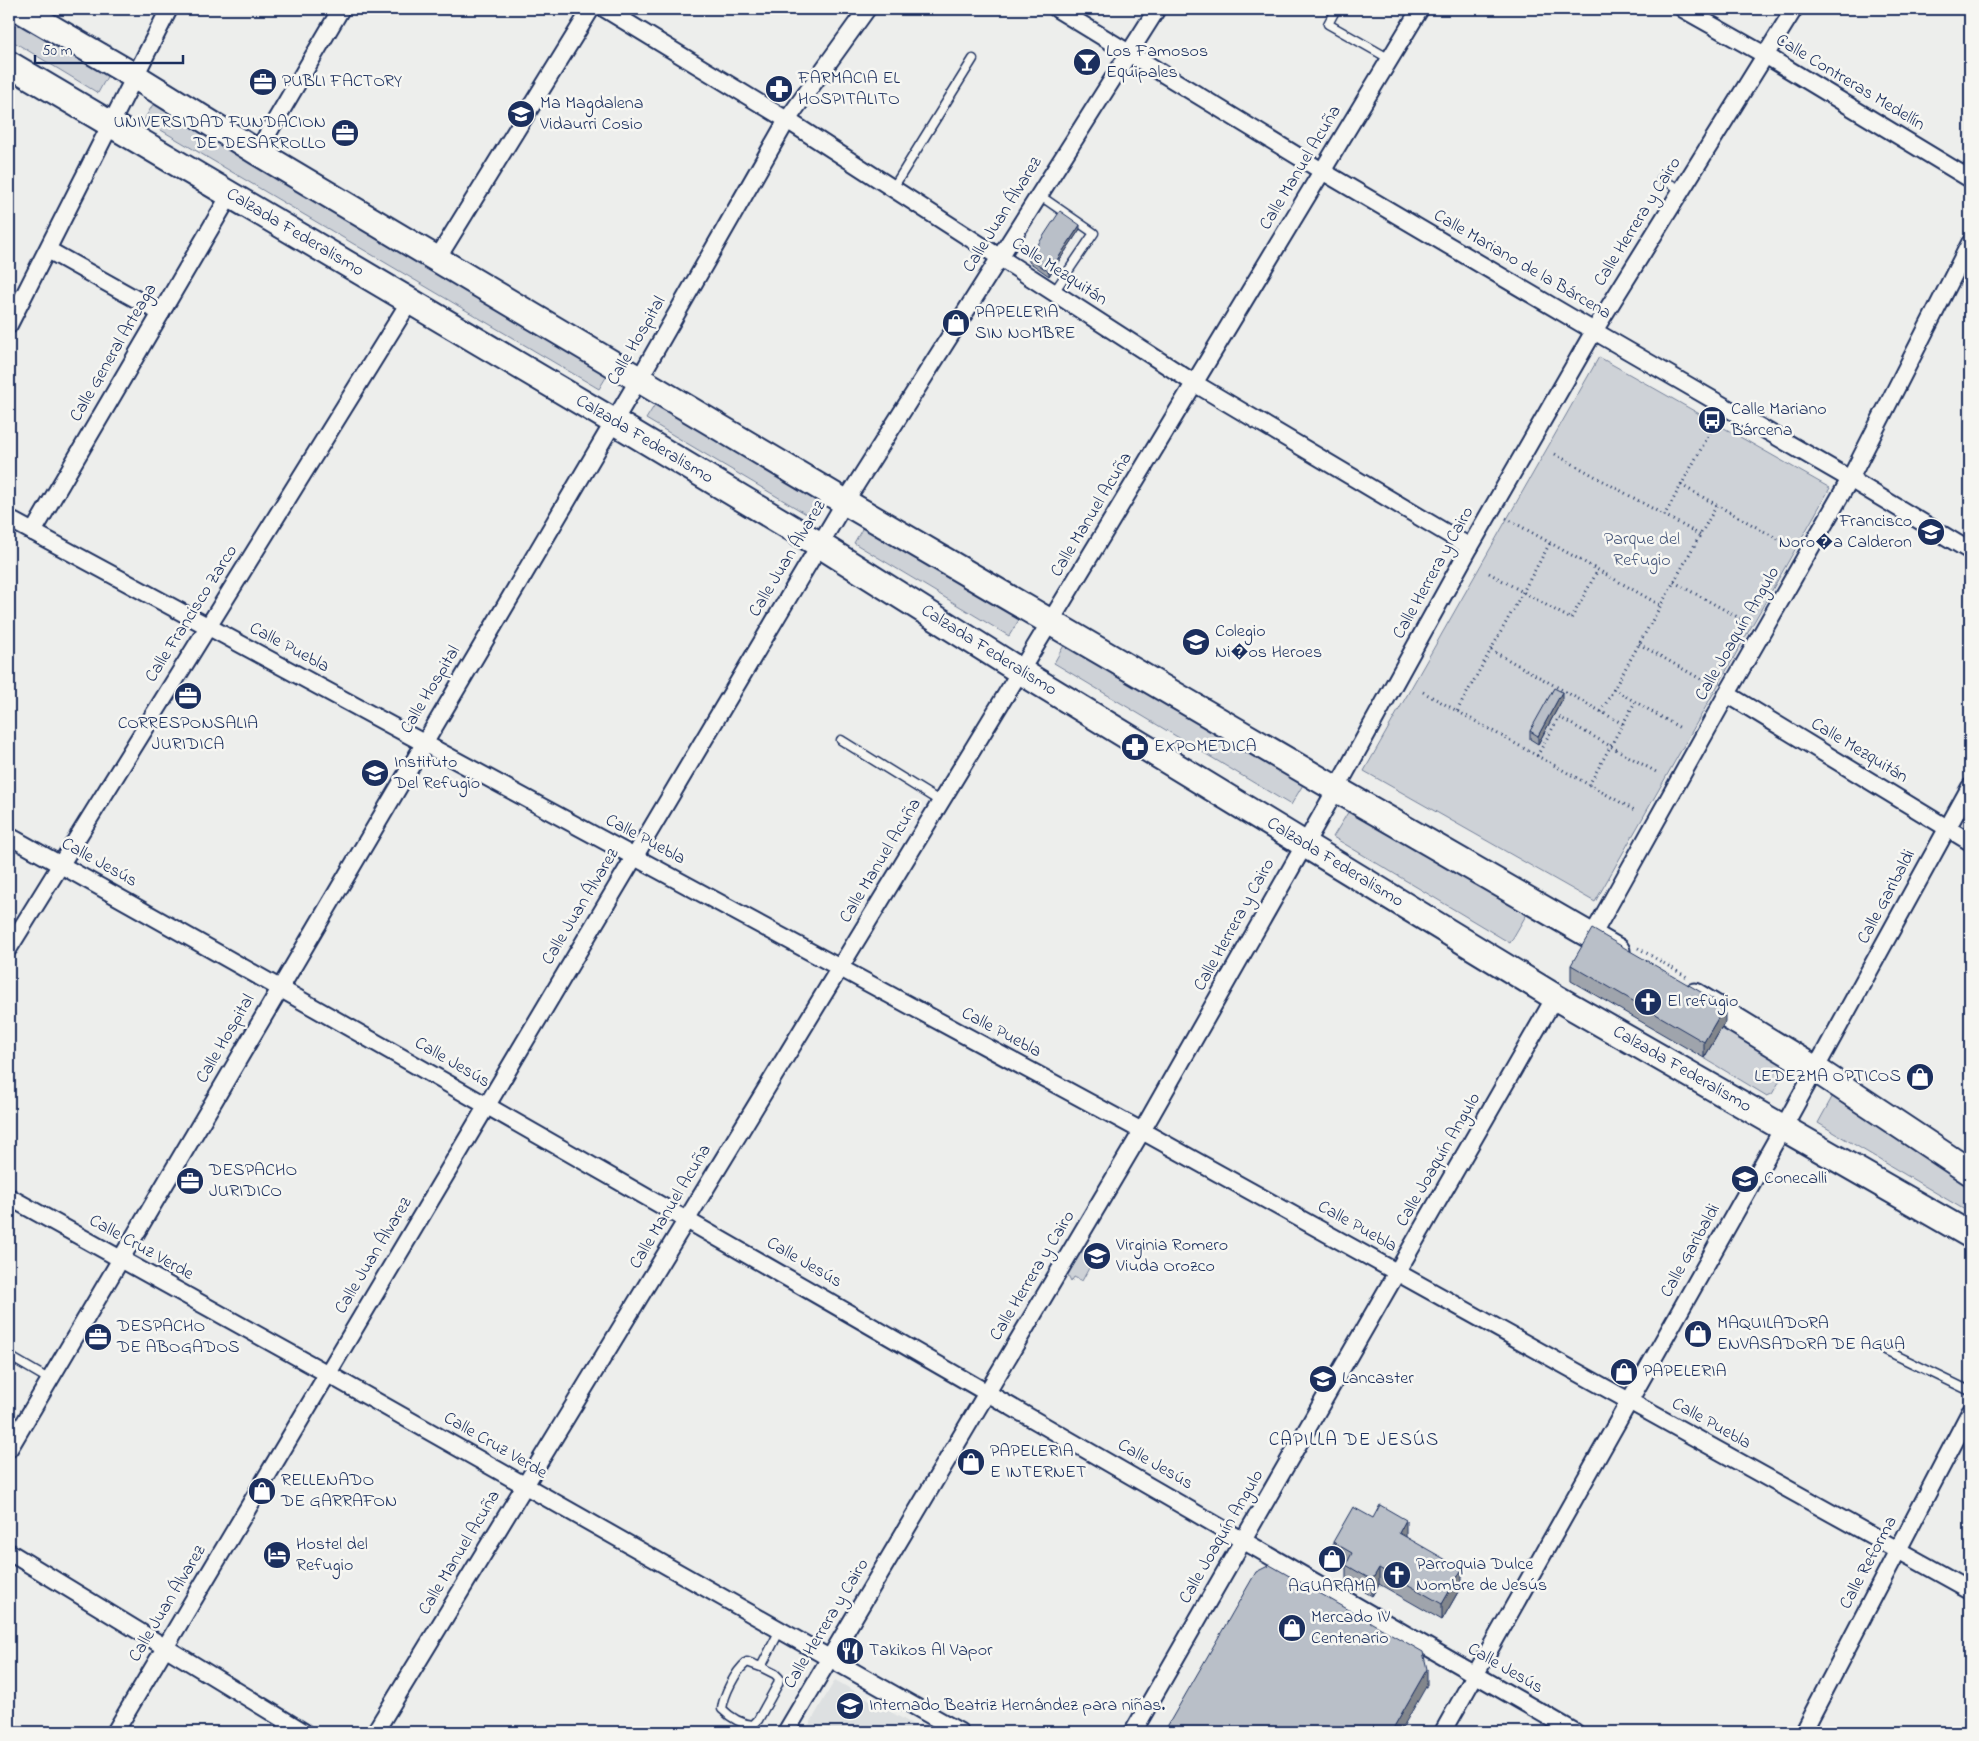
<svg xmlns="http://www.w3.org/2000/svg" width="1979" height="1741" font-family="'Indie Flower',sans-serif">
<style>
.built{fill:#dde0e1}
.green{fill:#ced2d7;stroke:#74809a}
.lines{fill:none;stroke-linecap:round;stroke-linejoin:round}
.lane-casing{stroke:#1b2f5e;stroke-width:11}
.street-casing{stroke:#1b2f5e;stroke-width:20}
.primary-casing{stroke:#1b2f5e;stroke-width:29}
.path{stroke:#1b2f5e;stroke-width:3;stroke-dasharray:1 4;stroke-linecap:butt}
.lane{stroke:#f6f6f2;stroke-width:8}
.street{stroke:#f6f6f2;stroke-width:16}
.primary{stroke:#f6f6f2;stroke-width:25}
.wall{fill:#9fa4ac;stroke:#1b2f5e}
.shaded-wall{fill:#82868c;stroke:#1b2f5e}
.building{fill:#b9bfc8;stroke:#1b2f5e}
.labels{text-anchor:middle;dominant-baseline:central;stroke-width:5;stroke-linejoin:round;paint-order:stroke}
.poi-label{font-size:18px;fill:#1b2f5e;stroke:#f6f6f2;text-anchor:start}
.street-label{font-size:18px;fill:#1b2f5e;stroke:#f6f6f2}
.park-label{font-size:18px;fill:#48587c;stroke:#f6f6f2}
.neighbourhood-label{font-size:19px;letter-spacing:1px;fill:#1b2f5e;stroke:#f6f6f2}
</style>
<rect width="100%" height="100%" fill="#edeeec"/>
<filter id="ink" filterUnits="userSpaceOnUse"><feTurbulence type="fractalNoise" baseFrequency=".02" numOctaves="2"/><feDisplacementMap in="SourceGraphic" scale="10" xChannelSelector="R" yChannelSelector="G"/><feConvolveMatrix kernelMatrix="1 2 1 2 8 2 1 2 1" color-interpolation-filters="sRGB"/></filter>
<g filter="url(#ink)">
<path class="built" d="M835 1680 926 1732H805Z"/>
<g class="green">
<path d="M9 11 110 71 98 93 9 39Z"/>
<path d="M156 99 611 369 599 389 144 120Z"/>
<path d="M1599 357 1830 488 1595 902 1364 771Z"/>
<path d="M659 398 820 494 808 515 646 419Z"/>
<path d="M866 522 1022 615 1009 636 854 543Z"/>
<path d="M1067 640 1304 783 1291 805 1054 663Z"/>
<path d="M1350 809 1528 912 1510 943 1333 837Z"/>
<path d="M1725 1022 1789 1065 1772 1094 1767 1096 1704 1058Z"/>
<path d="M1836 1090 1970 1180V1213L1818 1123Z"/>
<path d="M1082 1247H1092L1091 1251 1096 1255 1082 1281 1074 1277 1071 1282 1067 1274Z"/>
</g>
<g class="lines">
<defs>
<g id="lane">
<path d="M1336 9 1328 24 1390 59"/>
<path d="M1661 179 1682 190"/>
<path d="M893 188 973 59"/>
<path d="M1039 195 1094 233 1054 292"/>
<path d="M841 740 941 802"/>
<path d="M1881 1348 1970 1391"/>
<path d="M9 1356 50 1380"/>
<path d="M761 1667 775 1674 779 1678 778 1684 758 1720 753 1725C741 1724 730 1717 722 1709 724 1694 735 1672 747 1662L761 1667 780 1630"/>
</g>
<g id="street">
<path d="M605 9 787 120 1194 383 1470 547"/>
<path d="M1057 9 1322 171 1594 331 1850 479 1970 551"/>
<path d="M1683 9 1765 55 1970 179"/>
<path d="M257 152 341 9"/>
<path d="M48 250 161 313"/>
<path d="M437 259 591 9"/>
<path d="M9 325 169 9"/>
<path d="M9 519 1142 1131 1970 1590"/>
<path d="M33 532 230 195"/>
<path d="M1727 694 1970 842"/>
<path d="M9 836C534 1129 1054 1432 1575 1732"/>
<path d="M1592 936 1727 694 1850 479 1970 243"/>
<path d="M9 948 410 301"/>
<path d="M9 1197 328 1374 960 1732"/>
<path d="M9 1449 646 367 787 120 867 9"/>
<path d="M9 1552 304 1732"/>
<path d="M115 1732 845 502 1157 9"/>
<path d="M375 1732 1058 609 1420 9"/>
<path d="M786 1732 1142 1131 1343 777 1470 547 1594 331 1794 9"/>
<path d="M1133 1732 1555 997"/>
<path d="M1443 1732 1783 1128 1970 787"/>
<path d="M1803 1732 1970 1412"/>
</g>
<g id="primary">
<path d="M19 9 136 77 257 152 845 502 1336 789 1617 951"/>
<path id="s1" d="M9 64 613 421 820 545 1020 671 1555 997 1970 1235"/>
<path d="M1695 996 1815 1069 1970 1172"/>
</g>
</defs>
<use href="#lane" class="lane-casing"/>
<use href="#street" class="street-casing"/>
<use href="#primary" class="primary-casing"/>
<g class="path">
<path d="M1555 454 1700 535"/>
<path d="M1681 485 1785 543"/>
<path d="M1664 516 1711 431"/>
<path d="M1506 518 1660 605"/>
<path d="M1489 573 1571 619 1598 570"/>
<path d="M1674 582 1743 620"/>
<path d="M1639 644 1713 686"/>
<path d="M1491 650 1623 724"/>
<path d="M1613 689 1682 729"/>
<path d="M1423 692 1636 811"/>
<path d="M1457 711 1550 543"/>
<path d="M1601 712 1717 505"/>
<path d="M1537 756 1559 717 1658 773"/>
<path d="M1589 785 1635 702"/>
<path d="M1638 948 1687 977"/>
</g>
<use href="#lane" class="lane"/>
<use href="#street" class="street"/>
<use href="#primary" class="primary"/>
</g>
<g class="wall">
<path d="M1080 229 1049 276 1029 262V258Z"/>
<path d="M1562 700 1538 744 1530 739V731Z"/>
<path d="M1571 965 1725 1022 1704 1058 1571 981Z"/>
<path d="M1406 1536V1537L1462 1585 1442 1620 1379 1584 1372 1596 1346 1581V1565L1333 1558V1542Z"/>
</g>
<g class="shaded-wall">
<path d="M1080 225V229L1049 276V272Z"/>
<path d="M1562 692V700L1538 744V736Z"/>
<path d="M1725 1006V1022L1704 1058V1042Z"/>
<path d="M1406 1520V1536L1399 1549V1533Z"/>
<path d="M1379 1568V1584L1372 1596V1580Z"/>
<path d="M1462 1569V1585L1442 1620V1604Z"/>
<path d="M1427 1669V1685L1400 1732H1391Z"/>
</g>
<g class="building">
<path d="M1060 211 1080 225 1049 272 1029 258Z"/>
<path d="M1554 688 1562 692 1538 736 1530 731Z"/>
<path d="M1592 929 1725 1006 1704 1042 1571 965Z"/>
<path d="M1380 1505 1406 1520 1399 1533 1462 1569 1442 1604 1379 1568 1372 1580 1346 1565 1352 1553 1333 1542 1353 1507 1373 1518Z"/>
<path d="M1270 1565 1423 1652 1427 1669 1391 1732H1164L1256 1572Z"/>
</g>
</g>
<defs>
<symbol id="bar-disc" viewBox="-11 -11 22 22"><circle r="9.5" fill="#1b2f5e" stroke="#f6f6f2"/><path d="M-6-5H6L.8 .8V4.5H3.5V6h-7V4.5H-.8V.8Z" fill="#fff"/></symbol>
<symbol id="office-disc" viewBox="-11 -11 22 22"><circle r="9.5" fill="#1b2f5e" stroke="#f6f6f2"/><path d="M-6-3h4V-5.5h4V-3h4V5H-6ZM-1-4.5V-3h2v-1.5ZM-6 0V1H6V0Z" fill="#fff"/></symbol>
<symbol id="pharmacy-disc" viewBox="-11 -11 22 22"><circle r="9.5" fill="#1b2f5e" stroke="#f6f6f2"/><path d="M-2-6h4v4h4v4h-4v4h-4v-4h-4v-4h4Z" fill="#fff"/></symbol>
<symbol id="school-disc" viewBox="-11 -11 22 22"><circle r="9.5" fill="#1b2f5e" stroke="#f6f6f2"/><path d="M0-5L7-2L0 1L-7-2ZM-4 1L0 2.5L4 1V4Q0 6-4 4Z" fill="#fff"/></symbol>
<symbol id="shop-disc" viewBox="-11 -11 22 22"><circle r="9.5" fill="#1b2f5e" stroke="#f6f6f2"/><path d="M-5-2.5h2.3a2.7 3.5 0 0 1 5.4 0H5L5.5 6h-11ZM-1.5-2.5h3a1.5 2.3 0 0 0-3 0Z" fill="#fff"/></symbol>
<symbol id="bus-disc" viewBox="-11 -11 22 22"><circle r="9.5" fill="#1b2f5e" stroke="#f6f6f2"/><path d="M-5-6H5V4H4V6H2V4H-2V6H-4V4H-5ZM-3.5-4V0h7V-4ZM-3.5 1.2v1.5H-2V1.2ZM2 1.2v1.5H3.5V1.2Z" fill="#fff"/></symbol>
<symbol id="church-disc" viewBox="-11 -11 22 22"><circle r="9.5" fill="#1b2f5e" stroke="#f6f6f2"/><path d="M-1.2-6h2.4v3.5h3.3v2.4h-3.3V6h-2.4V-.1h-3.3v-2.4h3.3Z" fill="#fff"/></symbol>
<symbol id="hotel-disc" viewBox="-11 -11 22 22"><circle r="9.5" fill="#1b2f5e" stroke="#f6f6f2"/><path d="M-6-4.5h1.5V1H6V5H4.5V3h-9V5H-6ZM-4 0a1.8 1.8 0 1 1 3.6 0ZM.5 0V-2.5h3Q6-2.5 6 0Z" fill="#fff"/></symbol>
<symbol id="restaurant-disc" viewBox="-11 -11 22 22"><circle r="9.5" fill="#1b2f5e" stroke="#f6f6f2"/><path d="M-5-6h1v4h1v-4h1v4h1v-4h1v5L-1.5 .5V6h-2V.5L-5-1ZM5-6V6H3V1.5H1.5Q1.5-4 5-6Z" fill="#fff"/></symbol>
</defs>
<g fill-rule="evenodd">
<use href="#bar-disc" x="1071" y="46" width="32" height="32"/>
<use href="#office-disc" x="247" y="66" width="32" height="32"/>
<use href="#pharmacy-disc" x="763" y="73" width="32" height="32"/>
<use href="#school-disc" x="505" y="98" width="32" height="32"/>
<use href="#office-disc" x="329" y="117" width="32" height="32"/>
<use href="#shop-disc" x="940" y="307" width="32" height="32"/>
<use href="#bus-disc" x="1696" y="404" width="32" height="32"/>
<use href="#school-disc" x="1915" y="516" width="32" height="32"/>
<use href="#school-disc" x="1180" y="626" width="32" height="32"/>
<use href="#office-disc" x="172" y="680" width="32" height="32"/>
<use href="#pharmacy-disc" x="1119" y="731" width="32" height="32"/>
<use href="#school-disc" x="359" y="757" width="32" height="32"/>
<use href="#church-disc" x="1632" y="986" width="32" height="32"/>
<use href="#shop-disc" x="1904" y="1061" width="32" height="32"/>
<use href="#school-disc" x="1729" y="1163" width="32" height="32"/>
<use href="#office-disc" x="174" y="1165" width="32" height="32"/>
<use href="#school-disc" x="1081" y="1240" width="32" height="32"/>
<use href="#shop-disc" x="1682" y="1318" width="32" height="32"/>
<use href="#office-disc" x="82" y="1321" width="32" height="32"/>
<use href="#shop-disc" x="1608" y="1356" width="32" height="32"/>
<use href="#school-disc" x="1307" y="1363" width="32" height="32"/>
<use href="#shop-disc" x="955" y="1446" width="32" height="32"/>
<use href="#shop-disc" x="246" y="1475" width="32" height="32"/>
<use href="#hotel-disc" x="261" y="1539" width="32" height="32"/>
<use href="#shop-disc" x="1316" y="1543" width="32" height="32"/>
<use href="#church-disc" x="1381" y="1559" width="32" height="32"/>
<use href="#shop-disc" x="1276" y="1612" width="32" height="32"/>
<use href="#restaurant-disc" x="834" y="1635" width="32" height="32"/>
<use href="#school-disc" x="834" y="1690" width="32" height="32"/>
</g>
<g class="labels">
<g class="poi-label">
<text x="1106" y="52">Los Famosos<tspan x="1106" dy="21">Equipales</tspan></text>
<text x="798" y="79">FARMACIA EL<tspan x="798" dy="21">HOSPITALITO</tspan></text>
<text x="282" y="82">PUBLI FACTORY</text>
<text x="540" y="104">Ma Magdalena<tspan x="540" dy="21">Vidaurri Cosio</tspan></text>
<text x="326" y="123" text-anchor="end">UNIVERSIDAD FUNDACION<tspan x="326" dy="21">DE DESARROLLO</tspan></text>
<text x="975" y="313">PAPELERIA<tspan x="975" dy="21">SIN NOMBRE</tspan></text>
<text x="1731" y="410">Calle Mariano<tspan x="1731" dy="21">Bárcena</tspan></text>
<text x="1912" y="522" text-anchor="end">Francisco<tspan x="1912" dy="21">Noro�a Calderon</tspan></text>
<text x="1215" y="632">Colegio<tspan x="1215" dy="21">Ni�os Heroes</tspan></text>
<text x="188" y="724" text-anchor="middle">CORRESPONSALIA<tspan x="188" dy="21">JURIDICA</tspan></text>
<text x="1154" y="747">EXPOMEDICA</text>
<text x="394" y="763">Instituto<tspan x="394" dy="21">Del Refugio</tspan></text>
<text x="1667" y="1002">El refugio</text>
<text x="1901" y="1077" text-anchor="end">LEDEZMA OPTICOS</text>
<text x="209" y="1171">DESPACHO<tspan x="209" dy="21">JURIDICO</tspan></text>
<text x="1764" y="1179">Conecalli</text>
<text x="1116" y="1246">Virginia Romero<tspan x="1116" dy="21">Viuda Orozco</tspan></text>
<text x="1717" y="1324">MAQUILADORA<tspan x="1717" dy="21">ENVASADORA DE AGUA</tspan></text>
<text x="117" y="1327">DESPACHO<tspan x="117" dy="21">DE ABOGADOS</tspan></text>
<text x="1643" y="1372">PAPELERIA</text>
<text x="1342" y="1379">Lancaster</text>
<text x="990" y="1452">PAPELERIA<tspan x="990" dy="21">E INTERNET</tspan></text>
<text x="281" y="1481">RELLENADO<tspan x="281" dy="21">DE GARRAFON</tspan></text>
<text x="296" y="1545">Hostel del<tspan x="296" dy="21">Refugio</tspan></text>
<text x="1416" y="1565">Parroquia Dulce<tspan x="1416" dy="21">Nombre de Jesús</tspan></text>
<text x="1332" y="1587" text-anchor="middle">AGUARAMA</text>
<text x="1311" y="1618">Mercado IV<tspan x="1311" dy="21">Centenario</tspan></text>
<text x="869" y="1651">Takikos Al Vapor</text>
<text x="869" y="1706">Internado Beatriz Hernández para niñas.</text>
</g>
<g class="street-label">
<text transform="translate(1850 83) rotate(31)">Calle Contreras Medellín</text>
<text transform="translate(1301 168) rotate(-59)">Calle Manuel Acuña</text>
<text transform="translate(1003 215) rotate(-58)">Calle Juan Álvarez</text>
<text transform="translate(1638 222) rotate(-58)">Calle Herrera y Cairo</text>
<text stroke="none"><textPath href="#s1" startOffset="332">Calzada Federalismo</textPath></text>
<text transform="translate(1522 265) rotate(30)">Calle Mariano de la Bárcena</text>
<text transform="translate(1059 272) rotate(33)">Calle Mezquitán</text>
<text transform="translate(637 341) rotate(-60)">Calle Hospital</text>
<text transform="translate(114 353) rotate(-60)">Calle General Arteaga</text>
<text stroke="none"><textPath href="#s1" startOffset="738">Calzada Federalismo</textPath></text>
<text transform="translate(1092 515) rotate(-59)">Calle Manuel Acuña</text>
<text transform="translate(788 559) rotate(-59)">Calle Juan Álvarez</text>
<text transform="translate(1434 573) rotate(-61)">Calle Herrera y Cairo</text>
<text transform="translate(192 614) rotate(-58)">Calle Francisco Zarco</text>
<text transform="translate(1738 634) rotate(-60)">Calle Joaquín Angulo</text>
<text transform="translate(289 648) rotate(28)">Calle Puebla</text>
<text stroke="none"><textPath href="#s1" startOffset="1142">Calzada Federalismo</textPath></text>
<text transform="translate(431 690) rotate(-59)">Calle Hospital</text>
<text transform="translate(1859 751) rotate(31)">Calle Mezquitán</text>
<text transform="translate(645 840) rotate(28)">Calle Puebla</text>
<text transform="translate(881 861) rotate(-59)">Calle Manuel Acuña</text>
<text transform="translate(99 863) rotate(29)">Calle Jesús</text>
<text stroke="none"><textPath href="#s1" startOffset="1548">Calzada Federalismo</textPath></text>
<text transform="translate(1887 897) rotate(-62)">Calle Garibaldi</text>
<text transform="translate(581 907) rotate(-59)">Calle Juan Álvarez</text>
<text transform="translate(1235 925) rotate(-61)">Calle Herrera y Cairo</text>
<text transform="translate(1001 1033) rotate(28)">Calle Puebla</text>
<text transform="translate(226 1039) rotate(-60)">Calle Hospital</text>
<text transform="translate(452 1063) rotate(30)">Calle Jesús</text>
<text stroke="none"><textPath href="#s1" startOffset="1952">Calzada Federalismo</textPath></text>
<text transform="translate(1439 1160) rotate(-60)">Calle Joaquín Angulo</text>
<text transform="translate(671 1207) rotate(-59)">Calle Manuel Acuña</text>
<text transform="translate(1357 1227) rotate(29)">Calle Puebla</text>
<text transform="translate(141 1248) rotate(29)">Calle Cruz Verde</text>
<text transform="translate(1691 1251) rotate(-61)">Calle Garibaldi</text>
<text transform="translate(374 1256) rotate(-59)">Calle Juan Álvarez</text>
<text transform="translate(804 1263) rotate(30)">Calle Jesús</text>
<text transform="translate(1033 1276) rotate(-59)">Calle Herrera y Cairo</text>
<text transform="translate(1711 1424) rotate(29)">Calle Puebla</text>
<text transform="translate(495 1446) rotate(30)">Calle Cruz Verde</text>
<text transform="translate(1155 1465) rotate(30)">Calle Jesús</text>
<text transform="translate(1222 1537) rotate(-60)">Calle Joaquín Angulo</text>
<text transform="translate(460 1553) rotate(-59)">Calle Manuel Acuña</text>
<text transform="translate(1869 1563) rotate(-62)">Calle Reforma</text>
<text transform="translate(168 1604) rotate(-59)">Calle Juan Álvarez</text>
<text transform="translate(827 1624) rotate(-59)">Calle Herrera y Cairo</text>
<text transform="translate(1505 1669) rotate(30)">Calle Jesús</text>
</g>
<g class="park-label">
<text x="1642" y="540">Parque del<tspan x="1642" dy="21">Refugio</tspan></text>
</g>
<g class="neighbourhood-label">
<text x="1354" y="1440">CAPILLA DE JESÚS</text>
</g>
</g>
<rect width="1979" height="1741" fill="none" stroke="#f6f6f2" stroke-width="30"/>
<rect x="15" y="15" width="1949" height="1711" fill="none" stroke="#1b2f5e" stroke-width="2" filter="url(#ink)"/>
<path d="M35 55v8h148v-8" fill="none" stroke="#1b2f5e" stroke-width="2.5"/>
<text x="42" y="55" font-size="15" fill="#1b2f5e" stroke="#f6f6f2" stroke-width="4" paint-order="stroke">50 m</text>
</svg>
